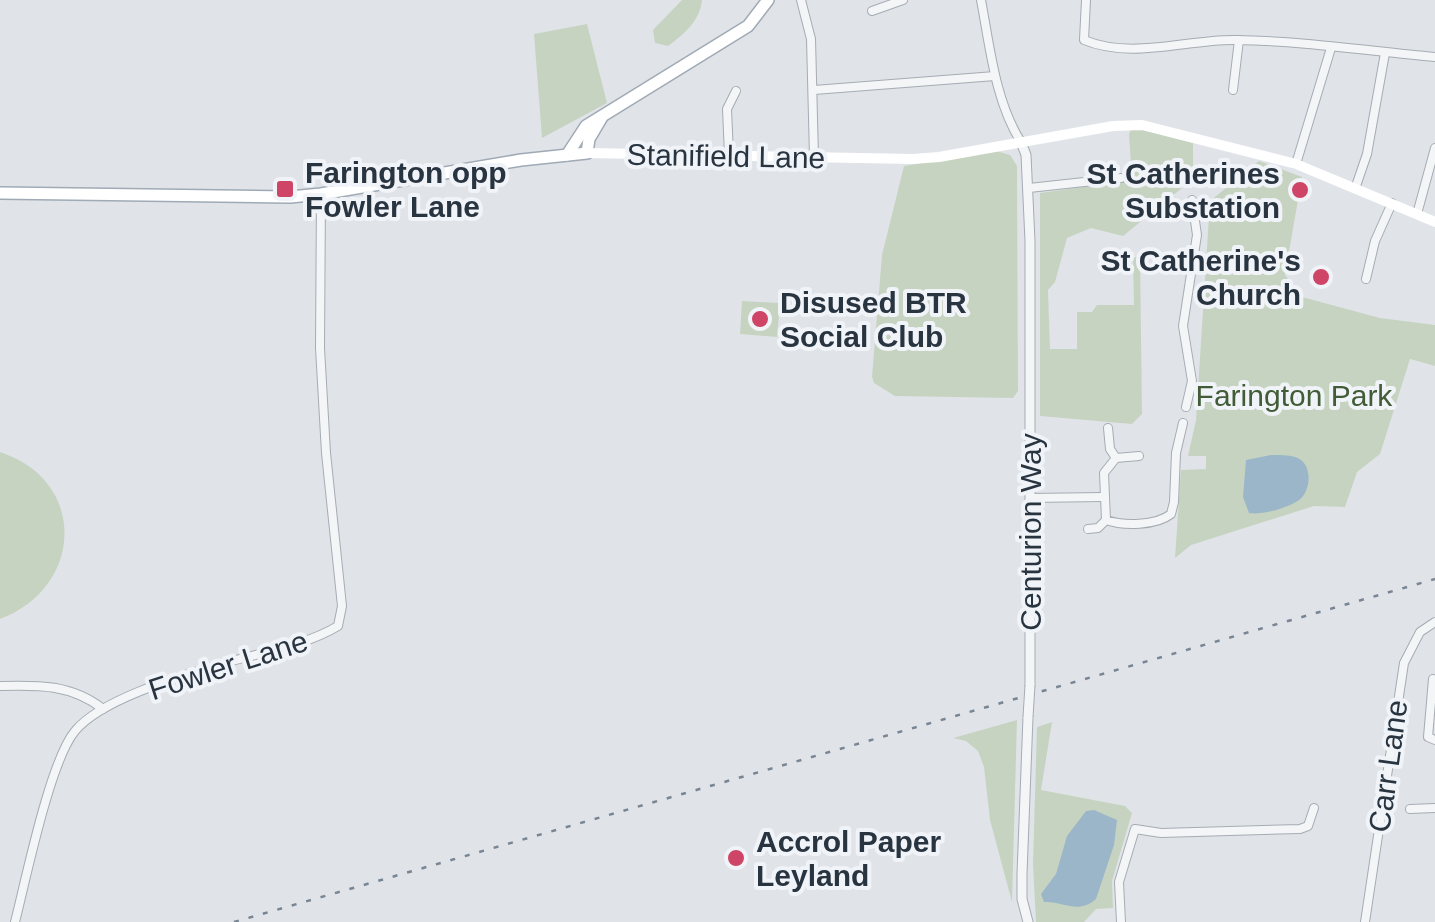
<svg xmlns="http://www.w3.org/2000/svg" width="1435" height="922" font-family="Helvetica,sans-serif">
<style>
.green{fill:#c7d3c1}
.water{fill:#9bb6c9}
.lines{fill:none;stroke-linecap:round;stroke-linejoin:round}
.minor-casing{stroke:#a5acb3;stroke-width:10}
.tertiary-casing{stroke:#a5acb3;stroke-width:11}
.primary-casing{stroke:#9faab5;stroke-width:14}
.minor{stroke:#f3f5f7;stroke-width:8}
.tertiary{stroke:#f3f5f7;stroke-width:9}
.secondary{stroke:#fff;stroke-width:10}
.primary{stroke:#fff;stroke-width:11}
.rail{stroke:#798593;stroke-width:2.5;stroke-dasharray:5 10;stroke-linecap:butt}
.tertiary-bridge-casing{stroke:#a5acb3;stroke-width:11;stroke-linecap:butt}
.tertiary-bridge{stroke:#f3f5f7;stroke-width:9}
.poi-dot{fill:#ce4567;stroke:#f0f3f7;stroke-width:4}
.labels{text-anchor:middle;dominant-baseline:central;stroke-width:8;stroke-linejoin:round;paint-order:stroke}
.street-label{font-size:30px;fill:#293441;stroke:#f0f3f7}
.poi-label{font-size:30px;font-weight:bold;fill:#293441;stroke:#f0f3f7;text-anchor:start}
.park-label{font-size:30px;fill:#415c36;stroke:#f0f3f7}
</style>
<rect width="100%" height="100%" fill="#e0e4e9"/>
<g class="green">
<path d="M682 0H702C700 21 684 34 668 46L655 43 653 30Z"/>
<path d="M587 24 607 103 542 138 534 34Z"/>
<path d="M1132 127 1193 143V179L1123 236 1091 228 1067 238 1055 282 1048 290 1050 349H1077V312H1092L1097 305H1134L1133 258 1140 256 1142 414 1132 424 1040 416V193L1132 180 1129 134Z"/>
<path d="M996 151 1010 155 1017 166 1018 391 1013 398 895 396 874 383 872 377 882 255 904 166Z"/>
<path d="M1259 161 1302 177 1285 275 1302 297 1380 318 1435 325V366L1410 359 1380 454 1357 472 1345 507 1314 506 1191 545 1175 558 1181 470 1206 469V456H1188L1196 420 1210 201Z"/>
<path d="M742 301 780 303 777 337 740 334Z"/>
<path d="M0 452C88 481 84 587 0 619Z"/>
<path d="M1017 720 1012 902 990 820 984 767 978 751 966 741 953 738Z"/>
<path d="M1052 722 1041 790 1125 806 1132 813 1112 881 1113 908 1096 909 1084 922H1036L1033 864 1037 727Z"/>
</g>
<g class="water">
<path d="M1271 455C1278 455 1288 455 1295 457 1314 462 1312 494 1296 502 1284 509 1262 515 1249 513L1243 497 1246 460Z"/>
<path d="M1094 810 1117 820 1114 845 1096 899C1078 915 1064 901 1044 902L1041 894 1056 874 1067 836 1086 811Z"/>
</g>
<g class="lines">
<defs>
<g id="minor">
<path d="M801 0 811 39 814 157"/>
<path d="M981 0C990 47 995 101 1021 142"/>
<path d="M1086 0 1084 40C1132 60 1187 39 1236 40 1302 41 1369 51 1435 57"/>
<path d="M872 11 903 0"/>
<path d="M814 90 995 76"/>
<path d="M1233 90 1239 40"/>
<path d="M729 155 727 109 736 91"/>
<path d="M1296 164 1331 48"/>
<path d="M1356 186 1367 154 1385 53"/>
<path d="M1029 188 1121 178"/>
<path d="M1417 214 1435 148"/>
<path d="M1366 279 1375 241 1392 203"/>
<path d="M1186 407 1192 381 1183 326 1197 235 1192 200"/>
<path d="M1108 428 1110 449 1116 458"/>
<path d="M1139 456 1116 458 1104 473 1106 520C1123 526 1156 526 1171 514L1174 502 1176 453 1183 423"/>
<path d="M1030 498 1103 497"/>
<path d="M1088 529 1098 528 1106 520"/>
<path d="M1433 679 1428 737 1435 740"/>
<path d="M0 686C38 685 71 684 103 709"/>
<path d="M1410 809 1435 808"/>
<path d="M15 922C26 879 50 761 75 731 101 699 181 676 221 664 258 653 305 646 338 626L342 606 326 453 320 348 321 194"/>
<path d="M1121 922 1119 882 1135 829 1161 833 1300 829 1308 826 1314 808"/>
<path d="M1365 922 1404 663 1420 632 1435 622"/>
</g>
<g id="tertiary">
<path d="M1021 142 1026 155 1030 241V685"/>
<path d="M1028 922 1022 899V874L1028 717"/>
</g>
<g id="primary">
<path d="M567 155 586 126 748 26 768 0"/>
<path d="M0 193 290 197 321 194 521 160 587 153 589 139 602 117"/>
</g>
</defs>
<use href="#minor" class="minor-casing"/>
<use href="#tertiary" class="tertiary-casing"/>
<use href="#primary" class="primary-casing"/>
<use href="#minor" class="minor"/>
<use href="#tertiary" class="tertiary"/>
<path class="secondary" d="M587 153 913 159 939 157 1113 126 1142 125 1296 164 1435 222"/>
<use href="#primary" class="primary"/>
<path class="rail" d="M234 922 1435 579"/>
<defs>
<path id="tertiary-bridge" d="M1028 717 1030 685"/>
</defs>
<use href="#tertiary-bridge" class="tertiary-bridge-casing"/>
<use href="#tertiary-bridge" class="tertiary-bridge"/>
</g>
<g class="poi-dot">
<rect x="275" y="179" width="20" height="20" rx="5"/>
<circle cx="1300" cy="190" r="10"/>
<circle cx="1321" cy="277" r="10"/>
<circle cx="760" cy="319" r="10"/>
<circle cx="736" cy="858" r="10"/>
</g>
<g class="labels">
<g class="street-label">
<text transform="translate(726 156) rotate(1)">Stanifield Lane</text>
<text transform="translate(1030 532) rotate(-90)">Centurion Way</text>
<text transform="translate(228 665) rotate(-18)">Fowler Lane</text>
<text transform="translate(1388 766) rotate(-82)">Carr Lane</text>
</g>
<g class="poi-label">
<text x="305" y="172">Farington opp<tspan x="305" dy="34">Fowler Lane</tspan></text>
<text x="1280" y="173" text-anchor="end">St Catherines<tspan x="1280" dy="34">Substation</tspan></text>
<text x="1301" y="260" text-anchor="end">St Catherine's<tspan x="1301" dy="34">Church</tspan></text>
<text x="780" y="302">Disused BTR<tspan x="780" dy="34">Social Club</tspan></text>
<text x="756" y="841">Accrol Paper<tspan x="756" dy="34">Leyland</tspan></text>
</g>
<g class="park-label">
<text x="1294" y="395">Farington Park</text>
</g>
</g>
</svg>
